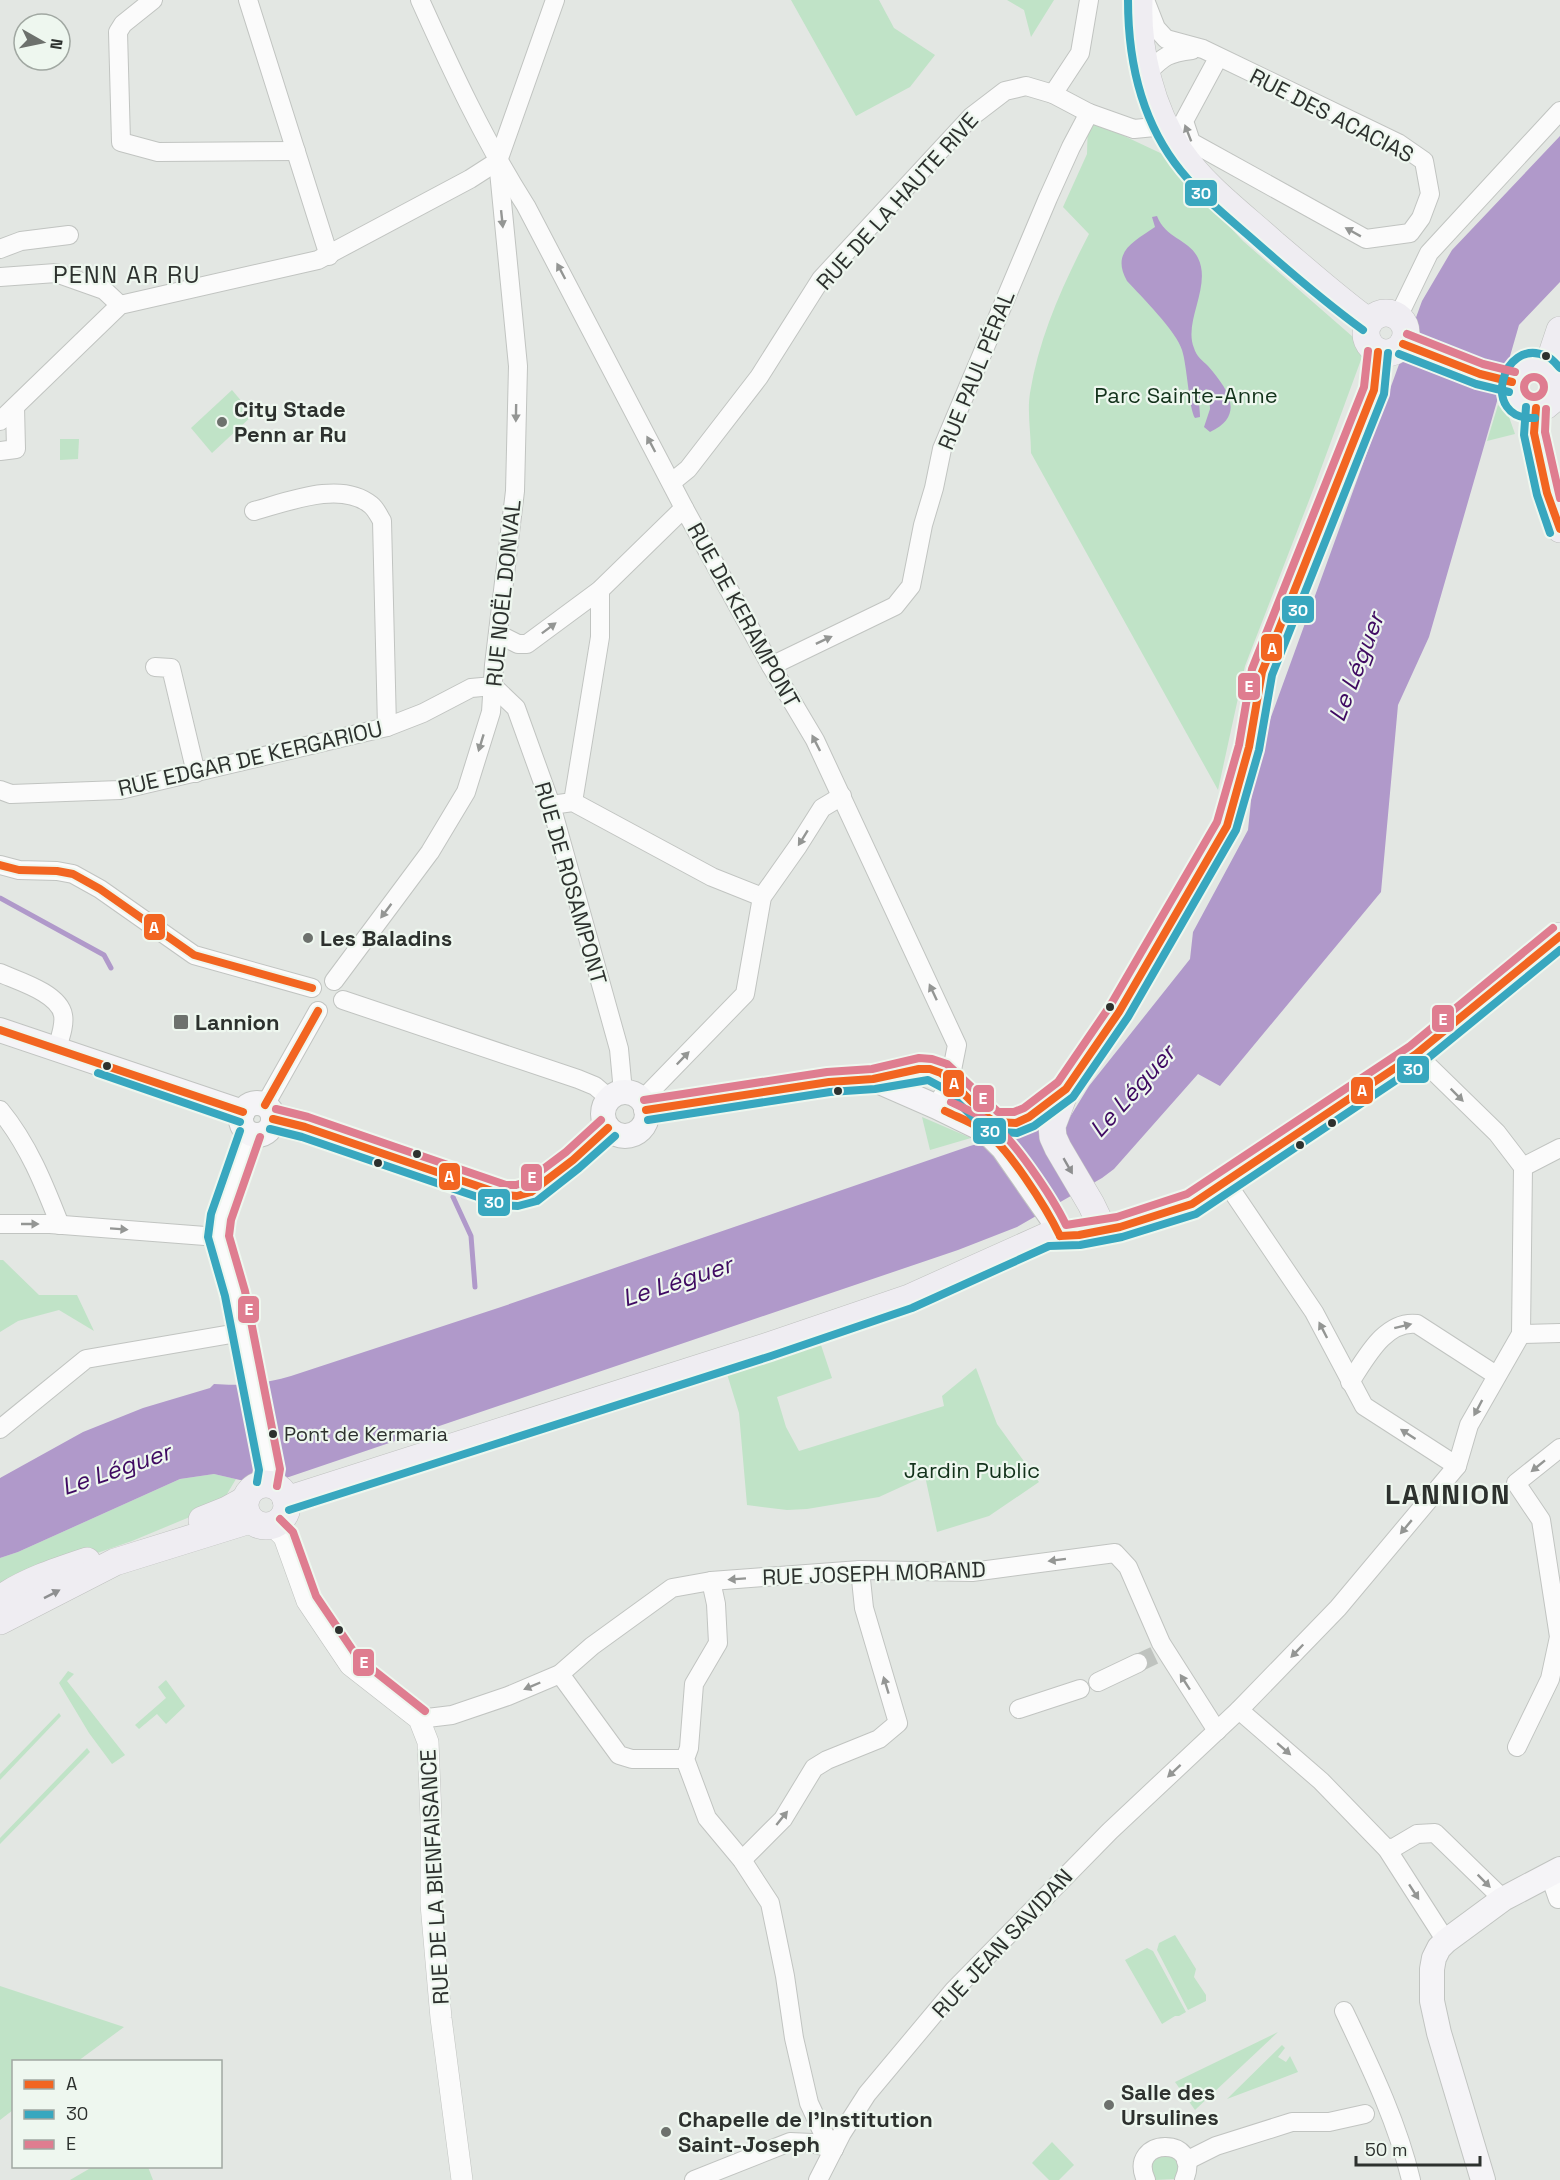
<svg xmlns="http://www.w3.org/2000/svg" width="1560" height="2180" font-family="'Space Grotesk',sans-serif">
<style>
.green{fill:#c0e3c7}
.water{fill:#b099ca}
.lines{fill:none;stroke-linecap:round;stroke-linejoin:round}
.stream{stroke:#b099ca;stroke-width:5}
.minor-tunnel{stroke:#bfc3bf;stroke-width:18;stroke-dasharray:18 9;stroke-linecap:butt}
.minor-casing{stroke:#c1c4c1;stroke-width:20}
.tertiary-casing{stroke:#c1c4c1;stroke-width:22}
.secondary-casing{stroke:#c1c4c1;stroke-width:26}
.primary-casing{stroke:#bfc1bf;stroke-width:28}
.minor{stroke:#fbfbfb;stroke-width:18}
.tertiary{stroke:#fbfbfb;stroke-width:21}
.secondary{stroke:#f5f4f7;stroke-width:24}
.primary{stroke:#efedf2;stroke-width:27}
.bus-1-casing{stroke:#eef7ef;stroke-width:12}
.bus-2-casing{stroke:#eef7ef;stroke-width:12}
.bus-3-casing{stroke:#eef7ef;stroke-width:12}
.bus-1{stroke:#f26521;stroke-width:8}
.bus-2{stroke:#38a7bf;stroke-width:8}
.bus-3{stroke:#df7d90;stroke-width:8}
.oneway{fill:#949694}
.oneway2{fill:#8e8f90}
.bus-dot{fill:#2d312e;stroke:#eef7ef;stroke-width:2}
.poi-dot{fill:#6d716d;stroke:#eef7ef;stroke-width:2}
.labels{text-anchor:middle;dominant-baseline:central;stroke-width:4.5;stroke-linejoin:round;paint-order:stroke}
.bus-label{font-size:20px;fill:#2d312e;stroke:#eef7ef;text-anchor:start}
.street-label{font-size:22px;fill:#2d312e;stroke:#eef7ef}
.park-label{font-size:22px;fill:#13321b;stroke:#eef7ef}
.poi-label{font-size:22px;font-weight:bold;fill:#2d312e;stroke:#eef7ef;text-anchor:start}
.neighbourhood-label{font-size:24px;letter-spacing:1.5px;fill:#2d312e;stroke:#eef7ef}
.water-label{font-size:24px;font-style:italic;fill:#3f0a62;stroke:#eef7ef}
.district-label{font-size:28px;font-weight:bold;letter-spacing:1.5px;fill:#2d312e;stroke:#eef7ef}
.line-badge{stroke:#eef7ef;stroke-width:2}
.badge-label{font-size:16px;text-anchor:middle;font-weight:bold;fill:#fff}
</style>
<rect width="100%" height="100%" fill="#e3e7e3"/>
<g class="green">
<path d="M791 0H879L894 28 935 55 910 87 856 116Z"/>
<path d="M1007 0H1054L1031 37 1024 10Z"/>
<path d="M1088 119 1171 158 1183 177 1243 241 1361 344 1362 357 1315 485 1245 666 1218 790 1031 453C1031 434 1027 412 1030 393 1039 337 1063 284 1089 234L1063 207 1087 154Z"/>
<path d="M232 390 253 415 212 453 191 428Z"/>
<path d="M1498 405 1508 414 1515 434 1487 441Z"/>
<path d="M60 439H79L78 459 60 460Z"/>
<path d="M922 1117 971 1138 930 1150Z"/>
<path d="M0 1260H3L39 1295H77L94 1331 59 1310 18 1321 0 1332Z"/>
<path d="M821 1345 832 1378 777 1397 786 1427 799 1451 944 1406 942 1396 976 1368 997 1424 1039 1482 989 1516 937 1532 925 1476 879 1497 807 1509 787 1510 747 1505 739 1413 727 1374 771 1357Z"/>
<path d="M214 1474 236 1479 221 1504 132 1541 51 1569 0 1595V1558L18 1552 180 1479Z"/>
<path d="M68 1671 74 1674 67 1681 125 1755 112 1764 89 1733 59 1683Z"/>
<path d="M166 1680 185 1706 166 1724 157 1714 139 1729 135 1725 166 1698 158 1687Z"/>
<path d="M59 1713 61 1716 0 1780V1774Z"/>
<path d="M87 1748 90 1752 0 1844V1838Z"/>
<path d="M1175 1935 1196 1969 1194 1977 1206 1995V2001L1188 2010 1157 1950 1159 1943Z"/>
<path d="M1147 1948 1153 1951 1186 2012 1179 2016H1175L1162 2024 1125 1960Z"/>
<path d="M0 1986 124 2027 78 2061 14 2062 13 2110 0 2120Z"/>
<path d="M1278 2032 1195 2110 1175 2082Z"/>
<path d="M1282 2045 1285 2048 1278 2057 1286 2062 1290 2056 1298 2072 1227 2099Z"/>
<path d="M1052 2142 1074 2165 1059 2180H1049L1032 2163Z"/>
<path d="M1157 2155H1173L1179 2165 1176 2179 1155 2180C1148 2173 1149 2162 1157 2155Z"/>
<path d="M94 2166 148 2167 153 2180H70Z"/>
</g>
<g class="water">
<path d="M1560 136V282L1519 325 1429 637 1398 705 1381 892 1220 1086 1198 1074 1114 1169 1102 1178 1017 1227 958 1250 283 1479 275 1481 240 1480 214 1474 180 1479 18 1552 0 1558V1478L83 1432 143 1408 210 1388 214 1384C243 1386 263 1384 291 1376L498 1308 970 1146 1070 1117 1089 1086 1190 959 1193 932 1248 830 1255 762 1259 750 1422 301 1452 250Z"/>
<path d="M1157 216C1166 239 1189 239 1198 258 1212 286 1183 322 1194 348 1196 356 1203 361 1208 366 1228 389 1246 415 1210 432L1204 427 1210 409 1209 391 1206 389C1196 396 1200 406 1200 417L1195 418C1189 409 1187 365 1182 350 1177 332 1141 296 1127 281 1111 252 1133 242 1155 227L1152 217Z"/>
</g>
<g class="lines">
<g class="stream">
<path d="M0 898 104 955 111 968"/>
<path d="M453 1197 471 1236 475 1287"/>
</g>
<path class="minor-tunnel" d="M1138 1663 1157 1654"/>
<defs>
<g id="minor">
<path d="M153 0 123 24 118 32 121 142 158 152 296 151"/>
<path d="M248 0 329 256"/>
<path d="M420 0C452 71 484 140 526 206L684 508 771 666 815 740 957 1045 950 1080 937 1107"/>
<path d="M1145 0 1156 28 1166 39 1203 49 1398 143 1424 161 1430 194 1421 218 1410 233 1366 239 1191 142 1184 121 1218 58"/>
<path d="M1147 73C1164 56 1168 53 1192 50"/>
<path d="M1053 94 1080 53 1089 0"/>
<path d="M0 249 21 241 69 235"/>
<path d="M0 277 56 273 104 290 120 305"/>
<path d="M1398 317 1429 253 1560 111"/>
<path d="M0 421 120 305 318 260 470 179 498 161"/>
<path d="M0 451 16 449 15 407"/>
<path d="M672 482 688 469 759 377 821 279 971 117 1005 91 1026 86 1053 94 1089 113 1134 129 1165 126"/>
<path d="M254 511C287 502 341 480 371 505 376 509 379 516 382 521L387 727"/>
<path d="M498 634 518 644H527L600 590 684 508"/>
<path d="M771 666 895 606 911 586 923 525 934 488 942 449 1048 198 1071 147 1089 113"/>
<path d="M155 667 171 668 196 773"/>
<path d="M493 686 516 708 551 805 619 1049 623 1092"/>
<path d="M0 790 11 794 120 790 387 727 423 713 471 688 493 686"/>
<path d="M573 802 600 637V590"/>
<path d="M551 805 573 802 712 877 762 897"/>
<path d="M0 865 19 870 57 871 73 874 100 889 194 955 312 988"/>
<path d="M0 973C18 981 59 993 63 1015 65 1025 60 1038 57 1048"/>
<path d="M334 981 430 852 466 792 491 712 494 665 515 491 518 366 498 161 555 0"/>
<path d="M343 1000 578 1079 595 1086 609 1098"/>
<path d="M1416 1054 1497 1133 1523 1167 1521 1334"/>
<path d="M642 1100 745 994 762 897 798 846 822 808 842 796"/>
<path d="M265 1105 318 1011"/>
<path d="M0 1110C28 1144 44 1184 60 1225"/>
<path d="M1523 1167 1560 1148"/>
<path d="M1226 1182 1314 1312 1364 1406 1457 1466"/>
<path d="M0 1224H50L218 1237"/>
<path d="M241 1321 253 1374"/>
<path d="M1521 1334 1560 1333"/>
<path d="M1350 1382C1366 1358 1385 1320 1417 1324L1496 1375"/>
<path d="M0 1429 86 1359 243 1332"/>
<path d="M711 1581 716 1604 718 1643 694 1684 689 1748 685 1759 707 1818 742 1860 770 1903 785 1976 794 2038 809 2103 821 2129 834 2149"/>
<path d="M560 1674 619 1755 632 1759H685"/>
<path d="M1098 1682 1138 1663"/>
<path d="M1019 1709 1080 1689"/>
<path d="M1239 1710 1321 1781 1387 1849 1446 1941"/>
<path d="M419 1719 452 1715 508 1696 560 1674 592 1646 672 1588 711 1581 860 1570 972 1572 1115 1553 1128 1567 1161 1643 1217 1731"/>
<path d="M1517 1747 1550 1679 1559 1637 1541 1520 1516 1483 1560 1448"/>
<path d="M1387 1849 1395 1847 1417 1834 1435 1833 1503 1899"/>
<path d="M742 1860 783 1819 814 1768 827 1760 879 1739 898 1723 864 1608 860 1570"/>
<path d="M1550 1876 1558 1899"/>
<path d="M1344 2011C1370 2066 1397 2121 1411 2180"/>
<path d="M1186 2161 1216 2146 1292 2122H1329L1365 2114"/>
<path d="M694 2180 790 2142 812 2143 834 2149"/>
<path d="M818 2180 842 2133 867 2094 954 1990 1110 1831 1239 1710 1338 1608 1457 1466 1469 1425 1521 1334"/>
<path d="M1146 2180C1126 2137 1204 2135 1184 2180"/>
</g>
<g id="tertiary">
<path d="M239 1312 218 1237 221 1217 250 1134"/>
<path d="M253 1374 270 1470 267 1484"/>
<path d="M273 1526 284 1537 307 1601 350 1665 419 1719 428 1742 431 1817V1904L441 2018 462 2180"/>
</g>
<g id="secondary">
<path d="M0 1030 243 1112"/>
<path d="M873 1079 937 1107 984 1130 992 1137 1003 1148 1051 1217 1060 1236"/>
<circle cx="625" cy="1114" r="22"/>
<circle cx="257" cy="1119" r="16"/>
<path d="M646 1110 829 1082 873 1079 919 1069H930L941 1073 950 1080 987 1117C1016 1136 1043 1106 1066 1089"/>
<path d="M273 1119 305 1127 504 1195 517 1196 531 1192 573 1160 608 1128"/>
<path d="M1483 2180 1439 2033 1432 2001V1969L1434 1958 1439 1948 1446 1941 1503 1899 1560 1869"/>
</g>
<g id="primary">
<path d="M1139 0C1137 51 1151 109 1180 152 1204 187 1242 215 1274 244 1305 270 1336 298 1369 322"/>
<circle cx="1386" cy="333" r="20"/>
<path d="M1403 344 1480 374 1512 382"/>
<circle cx="1534" cy="387" r="22"/>
<path d="M1547 369 1560 330"/>
<path d="M1536 408 1534 433 1547 493 1560 529"/>
<path d="M1104 1231 1091 1204 1058 1148 1053 1137 1052 1126 1066 1089 1119 1012 1227 826 1249 747 1262 672 1374 390 1378 352"/>
<circle cx="266" cy="1505" r="21"/>
<path d="M286 1500 768 1346 909 1298 1047 1236 1079 1235 1120 1227 1192 1204 1323 1118 1416 1054 1560 936"/>
<path d="M202 1520 227 1510 245 1500"/>
<path d="M0 1599C26 1581 57 1571 87 1561"/>
<path d="M0 1621 115 1562 250 1520"/>
</g>
</defs>
<use href="#minor" class="minor-casing"/>
<use href="#tertiary" class="tertiary-casing"/>
<use href="#secondary" class="secondary-casing"/>
<use href="#primary" class="primary-casing"/>
<use href="#minor" class="minor"/>
<use href="#tertiary" class="tertiary"/>
<use href="#secondary" class="secondary"/>
<use href="#primary" class="primary"/>
<defs>
<g id="bus-1">
<path d="M1403 344 1480 374 1512 382"/>
<path d="M1536 408 1534 433 1547 493 1560 529"/>
<path d="M0 865 19 870 57 871 73 874 100 889 194 955 312 988"/>
<path d="M0 1030 243 1112"/>
<path d="M265 1105 318 1011"/>
<path d="M646 1110 829 1082 873 1079 919 1069H930L941 1073 950 1080 987 1117 995 1122 1016 1123 1029 1117 1066 1089 1119 1012 1227 826 1249 747 1262 672 1374 390 1378 352"/>
<path d="M945 1111C957 1117 972 1122 983 1130 1007 1145 1047 1209 1060 1236"/>
<path d="M273 1119 305 1127 504 1195 517 1196 531 1192 573 1160 608 1128"/>
<path d="M1060 1236 1079 1235 1120 1227 1192 1204 1416 1054 1560 936"/>
</g>
<g id="bus-2">
<path d="M1128 0C1128 61 1142 123 1181 171 1203 198 1231 220 1257 243 1291 273 1326 303 1363 330"/>
<path d="M1399 354 1476 384 1509 392"/>
<path d="M1526 407 1524 435 1537 495 1550 533"/>
<path d="M1535 418C1479 421 1502 336 1546 356 1552 358 1556 364 1560 368"/>
<path d="M98 1073 240 1122"/>
<path d="M648 1120 830 1092 875 1089 928 1080 943 1088 980 1124 989 1131 1017 1133 1034 1126 1073 1097 1128 1017 1236 830 1259 750 1272 675 1384 394 1388 353"/>
<path d="M270 1129 302 1137 501 1205 518 1206 537 1201 579 1168 615 1136"/>
<path d="M240 1131 211 1214 208 1237 225 1296 259 1470 257 1482"/>
<path d="M289 1510 771 1356 912 1308 1049 1246 1080 1245 1122 1237 1196 1214 1422 1063 1560 950"/>
</g>
<g id="bus-3">
<path d="M1407 334 1483 364 1515 372"/>
<circle cx="1534" cy="387" r="10"/>
<path d="M1546 409 1545 432 1560 498"/>
<path d="M644 1100 827 1072 872 1069 919 1058 932 1059 947 1064 998 1112H1014L1024 1108 1058 1082 1110 1006 1217 822 1239 745 1252 669 1364 387 1368 351"/>
<path d="M951 1102C963 1108 977 1113 988 1121 1012 1135 1054 1200 1066 1225L1117 1217 1187 1194 1410 1046 1553 928"/>
<path d="M276 1109 308 1117 506 1185H516L526 1182 566 1152 601 1120"/>
<path d="M260 1137 231 1220 229 1236 245 1291 280 1469 277 1486"/>
<path d="M280 1519 293 1532 316 1596 358 1658 425 1711"/>
</g>
</defs>
<use href="#bus-1" class="bus-1-casing"/>
<use href="#bus-2" class="bus-2-casing"/>
<use href="#bus-3" class="bus-3-casing"/>
<use href="#bus-1" class="bus-1"/>
<use href="#bus-2" class="bus-2"/>
<use href="#bus-3" class="bus-3"/>
</g>
<defs><path id="oneway-solid" d="M-6-.8H1V-3.2L6.5 0L1 3.2V.8H-6Z" transform="scale(1.5)"/></defs>
<g class="oneway">
<use href="#oneway-solid" transform="translate(1188 133) rotate(-111)"/>
<use href="#oneway-solid" transform="translate(502 219) rotate(84)"/>
<use href="#oneway-solid" transform="translate(1353 232) rotate(-151)"/>
<use href="#oneway-solid" transform="translate(561 271) rotate(-118)"/>
<use href="#oneway-solid" transform="translate(516 413) rotate(91)"/>
<use href="#oneway-solid" transform="translate(651 444) rotate(-118)"/>
<use href="#oneway-solid" transform="translate(549 628) rotate(-37)"/>
<use href="#oneway-solid" transform="translate(824 640) rotate(-25)"/>
<use href="#oneway-solid" transform="translate(481 743) rotate(107)"/>
<use href="#oneway-solid" transform="translate(816 743) rotate(-117)"/>
<use href="#oneway-solid" transform="translate(803 838) rotate(122)"/>
<use href="#oneway-solid" transform="translate(386 911) rotate(127)"/>
<use href="#oneway-solid" transform="translate(933 992) rotate(-115)"/>
<use href="#oneway-solid" transform="translate(683 1058) rotate(-46)"/>
<use href="#oneway-solid" transform="translate(1457 1095) rotate(45)"/>
<use href="#oneway-solid" transform="translate(30 1224)"/>
<use href="#oneway-solid" transform="translate(119 1229) rotate(4)"/>
<use href="#oneway-solid" transform="translate(1403 1326) rotate(-14)"/>
<use href="#oneway-solid" transform="translate(1323 1330) rotate(-117)"/>
<use href="#oneway-solid" transform="translate(1478 1408) rotate(118)"/>
<use href="#oneway-solid" transform="translate(1408 1434) rotate(-147)"/>
<use href="#oneway-solid" transform="translate(1538 1466) rotate(141)"/>
<use href="#oneway-solid" transform="translate(1406 1527) rotate(130)"/>
<use href="#oneway-solid" transform="translate(1057 1560) rotate(173)"/>
<use href="#oneway-solid" transform="translate(737 1579) rotate(176)"/>
<use href="#oneway-solid" transform="translate(1297 1651) rotate(134)"/>
<use href="#oneway-solid" transform="translate(1185 1682) rotate(-123)"/>
<use href="#oneway-solid" transform="translate(886 1685) rotate(-107)"/>
<use href="#oneway-solid" transform="translate(532 1686) rotate(157)"/>
<use href="#oneway-solid" transform="translate(1284 1749) rotate(41)"/>
<use href="#oneway-solid" transform="translate(1174 1771) rotate(137)"/>
<use href="#oneway-solid" transform="translate(782 1818) rotate(-51)"/>
<use href="#oneway-solid" transform="translate(1484 1881) rotate(45)"/>
<use href="#oneway-solid" transform="translate(1414 1892) rotate(57)"/>
</g>
<g class="oneway2">
<use href="#oneway-solid" transform="translate(1068 1166) rotate(60)"/>
<use href="#oneway-solid" transform="translate(52 1594) rotate(-27)"/>
</g>
<g class="bus-dot">
<circle cx="1546" cy="356" r="5"/>
<circle cx="1110" cy="1007" r="5"/>
<circle cx="107" cy="1066" r="5"/>
<circle cx="838" cy="1091" r="5"/>
<circle cx="1332" cy="1123" r="5"/>
<circle cx="1300" cy="1145" r="5"/>
<circle cx="417" cy="1154" r="5"/>
<circle cx="378" cy="1163" r="5"/>
<circle cx="273" cy="1434" r="5"/>
<circle cx="339" cy="1630" r="5"/>
</g>
<g class="poi-dot">
<circle cx="222" cy="422" r="6"/>
<circle cx="308" cy="938" r="6"/>
<rect x="173" y="1014" width="16" height="16" rx="3"/>
<circle cx="1109" cy="2105" r="6"/>
<circle cx="666" cy="2132" r="6"/>
</g>
<g class="labels">
<g class="bus-label">
<text x="284" y="1434">Pont de Kermaria</text>
</g>
<g class="street-label">
<text transform="translate(1332 115) rotate(27)">RUE DES ACACIAS</text>
<text transform="translate(897 201) rotate(-48)">RUE DE LA HAUTE RIVE</text>
<text transform="translate(976 370) rotate(-68)">RUE PAUL PÉRAL</text>
<text transform="translate(503 593) rotate(-84)">RUE NOËL DONVAL</text>
<text transform="translate(744 615) rotate(61)">RUE DE KERAMPONT</text>
<text transform="translate(250 758) rotate(-13)">RUE EDGAR DE KERGARIOU</text>
<text transform="translate(571 883) rotate(74)">RUE DE ROSAMPONT</text>
<text transform="translate(874 1573) rotate(-2)">RUE JOSEPH MORAND</text>
<text transform="translate(434 1877) rotate(-93)">RUE DE LA BIENFAISANCE</text>
<text transform="translate(1002 1943) rotate(-47)">RUE JEAN SAVIDAN</text>
</g>
<g class="park-label">
<text x="1186" y="395">Parc Sainte-Anne</text>
<text x="972" y="1470">Jardin Public</text>
</g>
<g class="poi-label">
<text x="234" y="409">City Stade<tspan x="234" dy="25">Penn ar Ru</tspan></text>
<text x="320" y="938">Les Baladins</text>
<text x="195" y="1022">Lannion</text>
<text x="1121" y="2092">Salle des<tspan x="1121" dy="25">Ursulines</tspan></text>
<text x="678" y="2119">Chapelle de l'Institution<tspan x="678" dy="25">Saint-Joseph</tspan></text>
</g>
<g class="neighbourhood-label">
<text x="127" y="274">PENN AR RU</text>
</g>
<g class="water-label">
<text transform="translate(1356 667) rotate(-69)">Le Léguer</text>
<text transform="translate(1132 1091) rotate(-48)">Le Léguer</text>
<text transform="translate(677 1281) rotate(-18)">Le Léguer</text>
<text transform="translate(116 1469) rotate(-19)">Le Léguer</text>
</g>
<g class="district-label">
<text x="1448" y="1494">LANNION</text>
</g>
</g>
<g class="line-badge">
<rect x="1184" y="179" width="34" height="28" rx="6" fill="#38a7bf"/>
<rect x="1281" y="595" width="34" height="29" rx="6" fill="#38a7bf"/>
<rect x="1260" y="633" width="23" height="29" rx="6" fill="#f26521"/>
<rect x="1237" y="672" width="24" height="29" rx="6" fill="#df7d90"/>
<rect x="143" y="913" width="23" height="28" rx="6" fill="#f26521"/>
<rect x="1431" y="1004" width="24" height="29" rx="6" fill="#df7d90"/>
<rect x="1396" y="1055" width="34" height="29" rx="6" fill="#38a7bf"/>
<rect x="942" y="1069" width="23" height="29" rx="6" fill="#f26521"/>
<rect x="1350" y="1076" width="24" height="29" rx="6" fill="#f26521"/>
<rect x="972" y="1084" width="23" height="29" rx="6" fill="#df7d90"/>
<rect x="972" y="1117" width="35" height="28" rx="6" fill="#38a7bf"/>
<rect x="438" y="1162" width="23" height="29" rx="6" fill="#f26521"/>
<rect x="520" y="1163" width="23" height="29" rx="6" fill="#df7d90"/>
<rect x="477" y="1188" width="34" height="29" rx="6" fill="#38a7bf"/>
<rect x="237" y="1295" width="23" height="29" rx="6" fill="#df7d90"/>
<rect x="352" y="1648" width="23" height="29" rx="6" fill="#df7d90"/>
</g>
<g class="badge-label">
<text x="1201" y="199">30</text>
<text x="1298" y="616">30</text>
<text x="1272" y="654">A</text>
<text x="1249" y="692">E</text>
<text x="154" y="933">A</text>
<text x="1443" y="1025">E</text>
<text x="1413" y="1075">30</text>
<text x="954" y="1089">A</text>
<text x="1362" y="1096">A</text>
<text x="983" y="1104">E</text>
<text x="990" y="1137">30</text>
<text x="449" y="1182">A</text>
<text x="532" y="1183">E</text>
<text x="494" y="1208">30</text>
<text x="249" y="1315">E</text>
<text x="364" y="1668">E</text>
</g>
<rect x="12" y="2060" width="210" height="108" fill="#eef7ef" stroke="#a1a8a2" stroke-width="1.5"/>
<rect x="24" y="2080" width="30" height="9" fill="#f26521" stroke="#a1a8a2" stroke-width="1.5"/>
<text x="66" y="2090" font-size="18" fill="#2d312e">A</text>
<rect x="24" y="2110" width="30" height="9" fill="#38a7bf" stroke="#a1a8a2" stroke-width="1.5"/>
<text x="66" y="2120" font-size="18" fill="#2d312e">30</text>
<rect x="24" y="2140" width="30" height="9" fill="#df7d90" stroke="#a1a8a2" stroke-width="1.5"/>
<text x="66" y="2150" font-size="18" fill="#2d312e">E</text>
<g transform="translate(42 42) rotate(99)"><circle r="28" fill="#eef7ef" stroke="#a1a8a2" stroke-width="1.5"/>
<path d="M0-4.5L10 22L0 15L-10 22Z" fill="#6d716d"/>
<text y="-9" font-size="16" font-weight="bold" text-anchor="middle" fill="#2d312e">N</text>
</g>
<path d="M1356 2156v9h124v-9" fill="none" stroke="#2d312e" stroke-width="3"/>
<text x="1365" y="2156" font-size="18" fill="#2d312e" stroke="#eef7ef" stroke-width="4.5" paint-order="stroke">50 m</text>
</svg>
